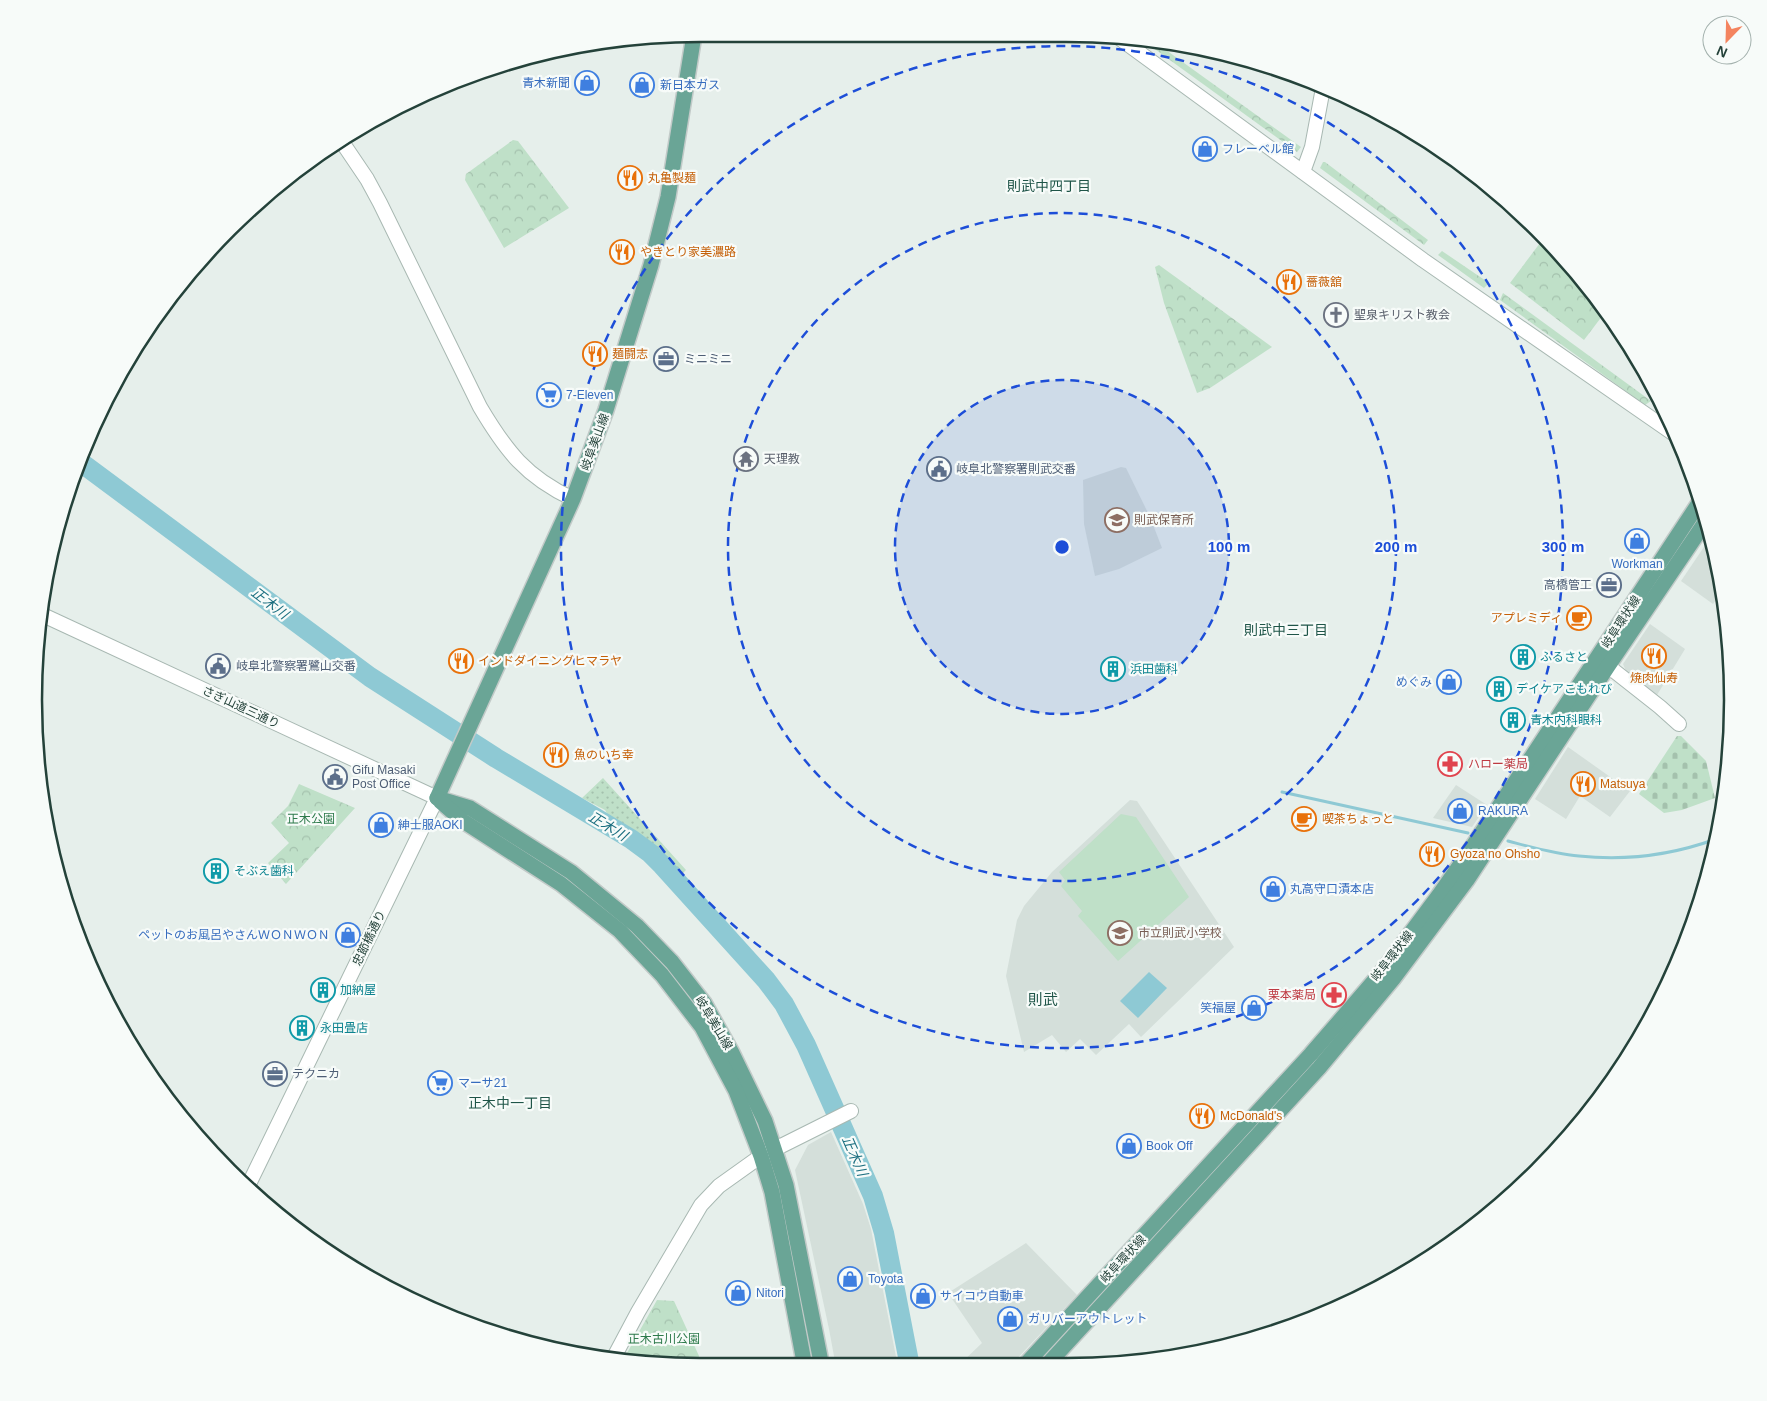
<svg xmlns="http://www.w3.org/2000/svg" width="1767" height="1401" font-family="Helvetica,'Noto Sans JP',sans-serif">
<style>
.built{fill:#d4dfda}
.grass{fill:url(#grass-dots)}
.forest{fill:url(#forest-crowns)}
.cemetery{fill:url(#cemetery-stones)}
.garden{fill:#bfe0c8}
.water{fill:#8ec9d4}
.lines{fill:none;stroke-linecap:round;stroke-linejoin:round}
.stream{stroke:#8ec9d4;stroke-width:3}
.river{stroke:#8ec9d4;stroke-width:20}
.tertiary-casing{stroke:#a8b8b2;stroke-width:16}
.primary-casing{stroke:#c2cac8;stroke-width:18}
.tertiary{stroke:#fff;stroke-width:14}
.primary{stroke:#6aa596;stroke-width:15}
.ring{fill:none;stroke:#1d4ed8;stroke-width:2.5;stroke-dasharray:9 6}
.labels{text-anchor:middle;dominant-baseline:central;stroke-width:4.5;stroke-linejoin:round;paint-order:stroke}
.shop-label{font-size:12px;fill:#366cbe;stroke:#f7fbf9;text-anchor:start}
.food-label{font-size:12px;fill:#c56008;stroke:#f7fbf9;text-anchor:start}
.worship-label{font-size:12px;fill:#5b616d;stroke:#f7fbf9;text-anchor:start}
.service-label{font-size:12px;fill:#4e5e75;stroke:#f7fbf9;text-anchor:start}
.street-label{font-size:12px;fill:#24423a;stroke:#f7fbf9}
.education-label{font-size:12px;fill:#785e54;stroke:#f7fbf9;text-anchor:start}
.culture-label{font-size:12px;fill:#0d838f;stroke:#f7fbf9;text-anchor:start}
.health-label{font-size:12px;fill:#be3a42;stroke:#f7fbf9;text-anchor:start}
.park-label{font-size:12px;fill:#2d7a4b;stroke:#f7fbf9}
.neighbourhood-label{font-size:14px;fill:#1f5548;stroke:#f7fbf9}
.water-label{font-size:14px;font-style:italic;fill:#1c6f80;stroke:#f7fbf9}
.quarter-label{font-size:15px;fill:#1f5548;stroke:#f7fbf9}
.rim{fill:none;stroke:#24423a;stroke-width:2.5}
.centre{fill:#1d4ed8;stroke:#f7fbf9;stroke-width:2.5}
.ring-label{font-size:15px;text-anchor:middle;font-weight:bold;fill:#1d4ed8;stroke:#f7fbf9;stroke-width:4.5;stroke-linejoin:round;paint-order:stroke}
</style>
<defs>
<pattern id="grass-dots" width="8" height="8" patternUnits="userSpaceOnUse" patternTransform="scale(1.25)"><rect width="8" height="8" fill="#bfe0c8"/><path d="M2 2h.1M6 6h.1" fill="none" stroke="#a4c1ad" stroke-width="1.8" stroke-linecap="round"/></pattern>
<pattern id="forest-crowns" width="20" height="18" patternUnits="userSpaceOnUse" patternTransform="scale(1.25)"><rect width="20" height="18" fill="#bfe0c8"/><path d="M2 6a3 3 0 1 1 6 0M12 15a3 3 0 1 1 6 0" fill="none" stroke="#a4c1ad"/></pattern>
<pattern id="cemetery-stones" width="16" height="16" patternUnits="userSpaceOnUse" patternTransform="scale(1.25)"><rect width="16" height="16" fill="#bfe0c8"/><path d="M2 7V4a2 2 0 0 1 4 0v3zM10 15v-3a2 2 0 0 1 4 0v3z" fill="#a4c1ad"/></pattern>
</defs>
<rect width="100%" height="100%" fill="#e6efeb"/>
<g class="built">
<path d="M1121 467 1126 468 1150 517 1162 548 1119 569 1095 576 1084 524 1083 480Z"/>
<path d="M1710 538 1722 591 1713 604 1681 581Z"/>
<path d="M1650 624 1685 649 1657 695 1626 671 1623 664Z"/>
<path d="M1568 747 1630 791 1610 817 1580 796 1566 819 1535 799Z"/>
<path d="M1456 785 1487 805 1472 827 1433 818Z"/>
<path d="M1130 800 1137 801 1234 947 1141 1037 1129 1024 1096 1055 1080 1039 1066 1052 1052 1035 1024 1052 1006 976 1017 920 1024 906 1052 872Z"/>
<path d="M831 1132 863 1204 871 1229 898 1367H836L829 1329 795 1170 808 1145Z"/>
<path d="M1026 1243 1077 1295 1010 1366H958L982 1343 948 1293Z"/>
</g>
<path class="grass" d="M603 778 686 870 683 873 652 843 609 817 605 810 582 798Z"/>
<g class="forest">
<path d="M1145 42 1159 45 1301 147 1297 152Z"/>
<path d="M513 140 518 141 569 208 504 248 465 180 466 174Z"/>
<path d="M1323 162H1325L1428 240 1424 245 1320 168Z"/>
<path d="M1543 239 1595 294 1606 311 1584 340 1510 283Z"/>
<path d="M1442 251 1489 283 1484 288 1438 255Z"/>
<path d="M1159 265 1272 347 1210 388 1197 393 1164 303 1155 267Z"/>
<path d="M1503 293 1651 401 1645 405 1500 300Z"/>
<path d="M299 784 355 808 286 884 268 863 289 843 271 823 288 806Z"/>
<path d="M657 1300 674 1301 704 1367 623 1360Z"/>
</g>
<path class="cemetery" d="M1677 736H1681L1706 761 1715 798 1682 810 1664 813 1639 794Z"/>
<path class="garden" d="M1121 814 1136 817 1189 897 1118 961 1078 916 1082 911 1061 886 1065 880 1059 872Z"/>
<path class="water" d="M1149 972 1167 988 1138 1018 1120 1001Z"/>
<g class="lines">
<g class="stream">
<path d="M1282 792 1468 833"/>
<path d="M1508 841C1531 847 1555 854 1579 856 1626 861 1672 855 1716 839"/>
</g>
<path class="river" d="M83 464 370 677 496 758 631 839 650 853 662 865 766 980 784 1004 806 1045 873 1196 884 1233 910 1367"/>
<defs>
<g id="tertiary">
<path d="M1118 37 1423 260 1674 434"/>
<path d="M342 142 367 179 380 203 480 407C506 451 526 477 573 499"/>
<path d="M1303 172 1312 147 1323 88"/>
<path d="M45 616 437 798 248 1186"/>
<path d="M1608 666 1660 707 1679 724"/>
<path d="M613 1359 638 1312 701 1205 719 1186 761 1156 851 1111"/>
</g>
<g id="primary">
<path d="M437 798 573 499 606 410 651 265 668 197 694 35"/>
<path d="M437 798 470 808 571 872 637 926 672 962 704 1003 732 1053 765 1121 786 1185 822 1367"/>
<path d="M440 801 463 821 561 884 620 931 662 975 702 1027 736 1091 761 1156 772 1192 805 1367"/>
<path d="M1024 1366 1311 1054 1381 973 1439 895 1467 855 1701 500"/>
<path d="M1046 1366 1319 1068 1393 979 1467 880 1608 666 1706 521"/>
</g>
</defs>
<use href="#tertiary" class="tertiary-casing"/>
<use href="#primary" class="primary-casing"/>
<use href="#tertiary" class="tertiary"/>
<use href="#primary" class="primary"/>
</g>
<circle cx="1062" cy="547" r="167" fill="#1d4ed8" fill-opacity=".12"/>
<g class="ring">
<circle cx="1062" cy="547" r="167"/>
<circle cx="1062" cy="547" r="334"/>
<circle cx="1062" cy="547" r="501"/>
</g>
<defs>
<symbol id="shop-ring" viewBox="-11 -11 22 22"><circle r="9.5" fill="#f7fbf9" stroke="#3f7fe0" stroke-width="1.5"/><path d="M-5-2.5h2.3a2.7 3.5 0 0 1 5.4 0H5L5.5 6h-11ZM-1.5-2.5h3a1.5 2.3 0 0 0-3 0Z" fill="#3f7fe0"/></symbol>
<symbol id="restaurant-ring" viewBox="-11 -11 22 22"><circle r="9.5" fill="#f7fbf9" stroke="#e8710a" stroke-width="1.5"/><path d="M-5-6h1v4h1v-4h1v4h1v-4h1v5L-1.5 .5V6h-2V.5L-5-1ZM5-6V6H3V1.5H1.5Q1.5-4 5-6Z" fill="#e8710a"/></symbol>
<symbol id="church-ring" viewBox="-11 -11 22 22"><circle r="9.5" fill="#f7fbf9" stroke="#6b7280" stroke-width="1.5"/><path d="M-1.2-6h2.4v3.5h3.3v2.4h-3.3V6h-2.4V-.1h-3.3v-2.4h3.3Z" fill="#6b7280"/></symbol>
<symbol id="office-ring" viewBox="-11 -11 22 22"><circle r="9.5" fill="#f7fbf9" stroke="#5c6f8a" stroke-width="1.5"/><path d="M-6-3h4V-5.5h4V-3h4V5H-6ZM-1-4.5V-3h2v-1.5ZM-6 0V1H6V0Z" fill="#5c6f8a"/></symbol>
<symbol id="supermarket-ring" viewBox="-11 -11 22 22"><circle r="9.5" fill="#f7fbf9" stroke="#3f7fe0" stroke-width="1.5"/><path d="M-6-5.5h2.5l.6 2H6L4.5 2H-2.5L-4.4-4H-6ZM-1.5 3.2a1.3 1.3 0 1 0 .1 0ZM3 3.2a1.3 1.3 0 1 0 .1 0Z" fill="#3f7fe0"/></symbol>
<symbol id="temple-ring" viewBox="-11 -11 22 22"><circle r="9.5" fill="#f7fbf9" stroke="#6b7280" stroke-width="1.5"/><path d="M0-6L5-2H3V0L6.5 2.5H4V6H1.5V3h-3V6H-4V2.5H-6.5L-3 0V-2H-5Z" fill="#6b7280"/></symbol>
<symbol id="civic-ring" viewBox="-11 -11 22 22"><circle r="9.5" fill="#f7fbf9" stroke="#5c6f8a" stroke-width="1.5"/><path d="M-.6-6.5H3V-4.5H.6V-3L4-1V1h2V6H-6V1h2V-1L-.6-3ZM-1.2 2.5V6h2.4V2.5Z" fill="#5c6f8a"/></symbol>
<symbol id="school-ring" viewBox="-11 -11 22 22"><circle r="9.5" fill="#f7fbf9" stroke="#8d6e63" stroke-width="1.5"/><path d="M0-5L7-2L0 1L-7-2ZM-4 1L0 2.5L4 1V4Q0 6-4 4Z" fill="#8d6e63"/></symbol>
<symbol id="cafe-ring" viewBox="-11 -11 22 22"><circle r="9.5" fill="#f7fbf9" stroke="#e8710a" stroke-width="1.5"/><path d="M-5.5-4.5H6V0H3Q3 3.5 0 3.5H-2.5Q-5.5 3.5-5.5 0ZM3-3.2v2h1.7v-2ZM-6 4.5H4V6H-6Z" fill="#e8710a"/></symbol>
<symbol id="building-ring" viewBox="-11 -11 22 22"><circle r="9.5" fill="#f7fbf9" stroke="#0f9aa8" stroke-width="1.5"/><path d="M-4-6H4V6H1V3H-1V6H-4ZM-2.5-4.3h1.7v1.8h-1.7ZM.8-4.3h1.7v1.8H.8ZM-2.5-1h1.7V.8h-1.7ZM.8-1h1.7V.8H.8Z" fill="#0f9aa8"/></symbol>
<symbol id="pharmacy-ring" viewBox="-11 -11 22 22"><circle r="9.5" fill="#f7fbf9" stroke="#e0444e" stroke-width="1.5"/><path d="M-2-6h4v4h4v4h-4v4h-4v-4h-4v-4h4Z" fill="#e0444e"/></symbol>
</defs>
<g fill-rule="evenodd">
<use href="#shop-ring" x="573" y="69" width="28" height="28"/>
<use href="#shop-ring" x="628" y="71" width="28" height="28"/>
<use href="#shop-ring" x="1191" y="135" width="28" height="28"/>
<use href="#restaurant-ring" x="616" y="164" width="28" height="28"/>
<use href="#restaurant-ring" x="608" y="238" width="28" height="28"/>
<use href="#restaurant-ring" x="1275" y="268" width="28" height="28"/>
<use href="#church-ring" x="1322" y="301" width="28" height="28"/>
<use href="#restaurant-ring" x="581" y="340" width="28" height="28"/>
<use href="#office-ring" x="652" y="345" width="28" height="28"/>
<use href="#supermarket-ring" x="535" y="381" width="28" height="28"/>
<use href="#temple-ring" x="732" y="445" width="28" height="28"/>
<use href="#civic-ring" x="925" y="455" width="28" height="28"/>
<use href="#school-ring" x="1103" y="506" width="28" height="28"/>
<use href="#shop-ring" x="1623" y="527" width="28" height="28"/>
<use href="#office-ring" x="1595" y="571" width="28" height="28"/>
<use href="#cafe-ring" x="1565" y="604" width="28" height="28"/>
<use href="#restaurant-ring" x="1640" y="642" width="28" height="28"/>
<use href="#building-ring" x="1509" y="643" width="28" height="28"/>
<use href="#restaurant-ring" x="447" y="647" width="28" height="28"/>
<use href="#civic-ring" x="204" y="652" width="28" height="28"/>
<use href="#building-ring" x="1099" y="655" width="28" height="28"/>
<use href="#shop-ring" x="1435" y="668" width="28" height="28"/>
<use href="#building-ring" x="1485" y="675" width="28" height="28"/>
<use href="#building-ring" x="1499" y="706" width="28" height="28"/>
<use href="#restaurant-ring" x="542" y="741" width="28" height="28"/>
<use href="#pharmacy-ring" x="1436" y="750" width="28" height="28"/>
<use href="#civic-ring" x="321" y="763" width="28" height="28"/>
<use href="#restaurant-ring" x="1569" y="770" width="28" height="28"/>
<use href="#shop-ring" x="1446" y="797" width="28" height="28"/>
<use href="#cafe-ring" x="1290" y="805" width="28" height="28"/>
<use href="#shop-ring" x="367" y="811" width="28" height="28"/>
<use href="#restaurant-ring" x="1418" y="840" width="28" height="28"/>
<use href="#building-ring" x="202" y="857" width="28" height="28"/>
<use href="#shop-ring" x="1259" y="875" width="28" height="28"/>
<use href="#school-ring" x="1106" y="919" width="28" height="28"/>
<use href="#shop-ring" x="334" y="921" width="28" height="28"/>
<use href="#building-ring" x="309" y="976" width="28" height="28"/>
<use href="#pharmacy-ring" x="1320" y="981" width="28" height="28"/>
<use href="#shop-ring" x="1240" y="994" width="28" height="28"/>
<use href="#building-ring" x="288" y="1014" width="28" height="28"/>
<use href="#office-ring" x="261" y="1060" width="28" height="28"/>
<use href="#supermarket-ring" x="426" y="1069" width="28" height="28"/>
<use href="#restaurant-ring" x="1188" y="1102" width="28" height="28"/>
<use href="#shop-ring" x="1115" y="1132" width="28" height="28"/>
<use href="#shop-ring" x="836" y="1265" width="28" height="28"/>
<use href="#shop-ring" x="724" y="1279" width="28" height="28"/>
<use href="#shop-ring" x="909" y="1282" width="28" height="28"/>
<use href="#shop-ring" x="996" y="1305" width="28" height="28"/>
</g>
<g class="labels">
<g class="shop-label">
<text x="570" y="83" text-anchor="end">青木新聞</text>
<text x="660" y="85">新日本ガス</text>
<text x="1222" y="149">フレーベル館</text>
<text x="566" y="395">7-Eleven</text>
<text x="1637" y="564" text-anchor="middle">Workman</text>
<text x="1432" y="682" text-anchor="end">めぐみ</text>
<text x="1478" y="811">RAKURA</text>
<text x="398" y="825">紳士服AOKI</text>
<text x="1290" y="889">丸高守口漬本店</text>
<text x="330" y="935" text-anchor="end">ペットのお風呂やさんＷＯＮＷＯＮ</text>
<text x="1236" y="1008" text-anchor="end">笑福屋</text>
<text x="458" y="1083">マーサ21</text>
<text x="1146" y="1146">Book Off</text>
<text x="868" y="1279">Toyota</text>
<text x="756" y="1293">Nitori</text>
<text x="940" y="1296">サイコウ自動車</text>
<text x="1028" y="1319">ガリバーアウトレット</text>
</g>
<g class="food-label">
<text x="648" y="178">丸亀製麺</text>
<text x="640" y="252">やきとり家美濃路</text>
<text x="1306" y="282">薔薇舘</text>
<text x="612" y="354">麺闘志</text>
<text x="1562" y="618" text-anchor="end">アプレミディ</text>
<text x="478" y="661">インドダイニングヒマラヤ</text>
<text x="1654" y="678" text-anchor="middle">焼肉仙寿</text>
<text x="574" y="755">魚のいち幸</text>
<text x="1600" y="784">Matsuya</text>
<text x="1322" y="819">喫茶ちょっと</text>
<text x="1450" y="854">Gyoza no Ohsho</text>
<text x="1220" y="1116">McDonald's</text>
</g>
<g class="worship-label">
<text x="1354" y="315">聖泉キリスト教会</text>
<text x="764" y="459">天理教</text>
</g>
<g class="service-label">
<text x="684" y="359">ミニミニ</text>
<text x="956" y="469">岐阜北警察署則武交番</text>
<text x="1592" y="585" text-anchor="end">高橋管工</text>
<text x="236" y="666">岐阜北警察署鷺山交番</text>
<text x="352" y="770">Gifu Masaki<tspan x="352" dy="14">Post Office</tspan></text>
<text x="292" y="1074">テクニカ</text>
</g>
<g class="street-label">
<text transform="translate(595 442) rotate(-70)">岐阜美山線</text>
<text transform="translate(1621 622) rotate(-57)">岐阜環状線</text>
<text transform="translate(241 707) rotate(25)">さぎ山道三通り</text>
<text transform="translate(369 938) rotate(-64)">忠節橋通り</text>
<text transform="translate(1392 956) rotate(-52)">岐阜環状線</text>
<text transform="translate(714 1023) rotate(59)">岐阜美山線</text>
<text transform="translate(1123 1259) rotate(-47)">岐阜環状線</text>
</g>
<g class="education-label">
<text x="1134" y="520">則武保育所</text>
<text x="1138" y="933">市立則武小学校</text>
</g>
<g class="culture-label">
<text x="1540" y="657">ふるさと</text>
<text x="1130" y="669">浜田歯科</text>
<text x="1516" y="689">デイケアこもれび</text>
<text x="1530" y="720">青木内科眼科</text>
<text x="234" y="871">そぶえ歯科</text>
<text x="340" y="990">加納屋</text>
<text x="320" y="1028">永田畳店</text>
</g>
<g class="health-label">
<text x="1468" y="764">ハロー薬局</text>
<text x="1316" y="995" text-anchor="end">栗本薬局</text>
</g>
<g class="park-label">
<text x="311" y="819">正木公園</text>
<text x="664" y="1339">正木古川公園</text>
</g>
<g class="neighbourhood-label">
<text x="1049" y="186">則武中四丁目</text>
<text x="1286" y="630">則武中三丁目</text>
<text x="510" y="1103">正木中一丁目</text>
</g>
<g class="water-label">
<text transform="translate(270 603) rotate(37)">正木川</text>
<text transform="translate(608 826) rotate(31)">正木川</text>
<text transform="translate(855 1156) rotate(66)">正木川</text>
</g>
<g class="quarter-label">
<text x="1043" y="999">則武</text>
</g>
</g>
<path d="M0 0H1767V1401H0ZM700 42H1066A658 658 0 0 1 1724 700V700A658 658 0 0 1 1066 1358H700A658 658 0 0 1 42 700V700A658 658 0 0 1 700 42Z" fill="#f7fbf9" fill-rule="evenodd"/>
<path class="rim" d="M700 42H1066A658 658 0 0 1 1724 700V700A658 658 0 0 1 1066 1358H700A658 658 0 0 1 42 700V700A658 658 0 0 1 700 42Z"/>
<circle cx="1062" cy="547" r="8" class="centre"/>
<g class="ring-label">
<text x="1229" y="552">100 m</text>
<text x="1396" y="552">200 m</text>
<text x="1563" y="552">300 m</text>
</g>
<g transform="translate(1727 40) rotate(203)"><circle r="24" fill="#f7fbf9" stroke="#a3b1ad"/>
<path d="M0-4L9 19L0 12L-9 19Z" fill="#f4845f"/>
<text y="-8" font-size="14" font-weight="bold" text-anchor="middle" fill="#24423a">N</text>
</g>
</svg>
